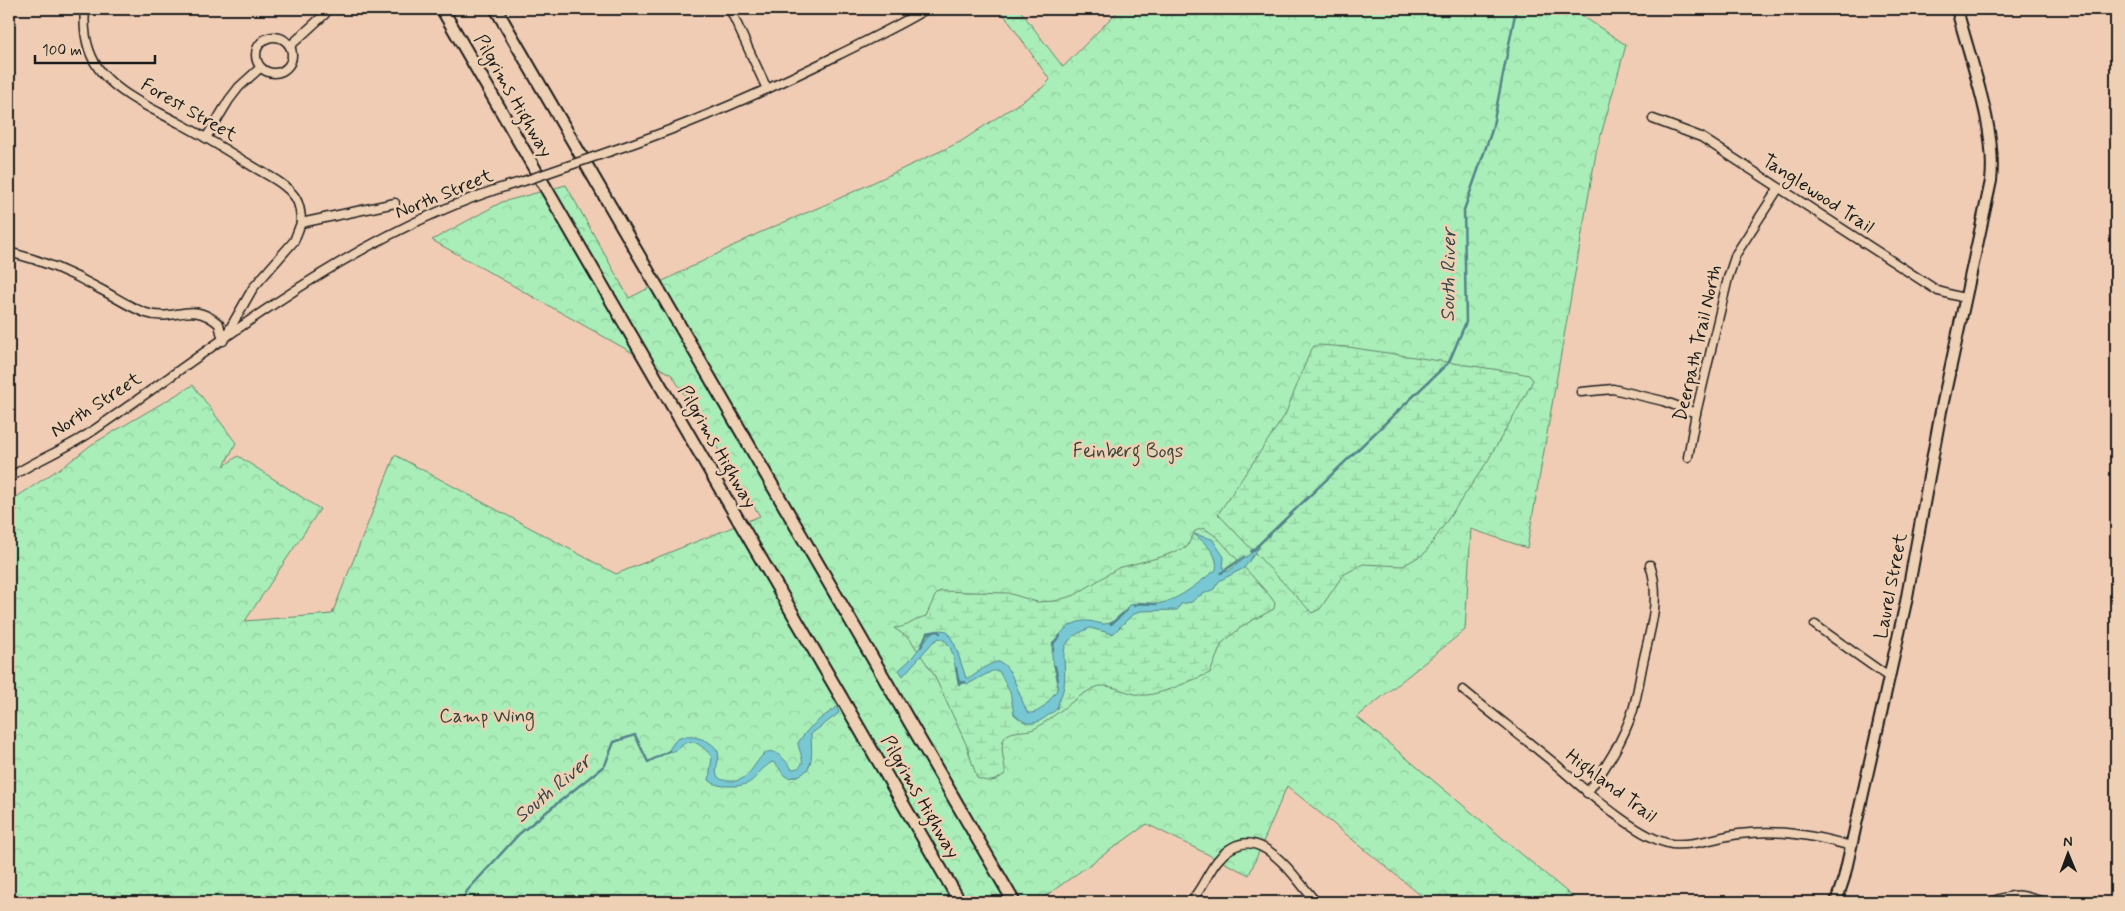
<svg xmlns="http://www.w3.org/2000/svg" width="2125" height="911" font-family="Mynerve,sans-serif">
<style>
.forest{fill:url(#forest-crowns);stroke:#62856a}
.wetland{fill:url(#wetland-marsh);stroke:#62856a}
.water{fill:#78c8d3;stroke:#53838a}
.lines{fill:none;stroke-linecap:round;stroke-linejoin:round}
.stream{stroke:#53838a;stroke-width:2.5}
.minor-casing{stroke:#1c1c1c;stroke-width:11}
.major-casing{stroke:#1c1c1c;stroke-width:14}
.highway-casing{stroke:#1c1c1c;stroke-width:15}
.minor{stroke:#eed0b4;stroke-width:8}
.major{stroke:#eed0b4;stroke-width:10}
.highway{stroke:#eed0b4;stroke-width:11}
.minor-bridge-casing{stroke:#1c1c1c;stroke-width:11;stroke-linecap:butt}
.minor-bridge{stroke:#eed0b4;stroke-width:8}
.labels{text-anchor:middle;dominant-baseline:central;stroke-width:5;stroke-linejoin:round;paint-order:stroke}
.street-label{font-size:19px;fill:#1c1c1c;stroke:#eed0b4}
.park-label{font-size:19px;fill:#38463b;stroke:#eed0b4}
.water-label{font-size:20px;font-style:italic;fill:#33474a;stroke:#eed0b4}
</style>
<defs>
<pattern id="forest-crowns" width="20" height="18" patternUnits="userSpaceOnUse" patternTransform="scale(1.25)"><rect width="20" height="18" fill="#a9eeb9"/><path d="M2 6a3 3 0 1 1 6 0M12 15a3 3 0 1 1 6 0" fill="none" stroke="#91cc9e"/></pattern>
<pattern id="wetland-marsh" width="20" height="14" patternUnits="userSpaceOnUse" patternTransform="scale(1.25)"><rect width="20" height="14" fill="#a9eeb9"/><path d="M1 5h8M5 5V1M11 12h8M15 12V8" fill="none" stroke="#91cc9e"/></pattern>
</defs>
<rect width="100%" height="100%" fill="#f0ccb5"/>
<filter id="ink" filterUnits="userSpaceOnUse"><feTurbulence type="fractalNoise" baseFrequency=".02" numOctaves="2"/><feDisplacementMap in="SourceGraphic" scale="10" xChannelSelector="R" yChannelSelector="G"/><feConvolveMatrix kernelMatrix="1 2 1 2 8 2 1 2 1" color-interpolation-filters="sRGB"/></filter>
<g filter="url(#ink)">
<path class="forest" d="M1000 9H1019L1063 67 1120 9H1572L1626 45 1596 153 1527 548 1471 529 1465 630 1357 717 1579 902H1429L1287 786 1249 875 1147 824 1037 902H9V502L68 463 91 445 193 385 236 443 224 466 238 456 320 509 245 621 332 614 395 455 616 574 760 516 672 375 432 240 502 202 566 185 629 298 759 233 827 204 960 142 1042 88 1050 80Z"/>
<g class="wetland">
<path d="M1318 345 1348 347 1519 373 1529 375 1533 380 1525 396 1487 462 1425 553 1403 566 1363 564 1343 575 1320 609 1312 613 1218 514 1285 415 1310 352 1314 346Z"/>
<path d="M1204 528 1218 538 1270 596 1275 603 1274 609 1244 625 1222 643 1210 673C1194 679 1157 697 1141 695 1128 694 1114 685 1101 686 1088 686 1050 721 1034 729 1026 732 1010 730 1005 737 998 746 1006 763 1005 774 994 782 990 783 977 778L966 744 934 675 910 639 894 628C910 627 912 620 926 616L935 596 940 591 1008 593 1037 602 1055 601 1075 595 1118 568 1161 557 1187 547 1195 531Z"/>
</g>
<g class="water">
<path d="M1194 534 1212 539 1224 557 1223 567 1225 572 1229 571 1260 546 1244 568 1219 581 1214 589 1197 597 1192 602 1181 604 1177 610 1140 611 1131 616 1113 634 1090 628C1052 643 1068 655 1064 686 1063 694 1058 700 1057 709 1041 720 1031 732 1014 714L1010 692 999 671H992L968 684 960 681C952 669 957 643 939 638L933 642 903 676 899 670 911 659 931 633 940 630 947 631 955 645 966 678H970C978 673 987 664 997 662 1011 660 1021 703 1028 713 1042 714 1049 700 1057 690 1060 677 1051 665 1052 652 1054 636 1071 620 1087 621 1095 621 1102 626 1110 623 1120 620 1124 613 1130 605 1139 603 1148 605 1158 604 1182 599 1197 583 1216 570 1219 554 1206 544 1194 534Z"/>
<path d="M837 707 839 713 811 734C811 749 816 771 797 776 793 777 789 779 785 776 780 772 780 765 772 762 751 775 758 787 728 786 721 786 714 785 709 780L712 757C707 751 695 737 685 743 677 749 681 750 668 752 671 747 674 740 680 738 692 734 713 740 718 752 721 759 712 772 719 778 723 781 730 781 734 781 760 780 759 724 792 769 810 768 799 753 798 743 808 727 821 718 837 707Z"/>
</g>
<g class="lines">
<g class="stream">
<path d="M1251 552 1449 362 1466 322 1464 210 1492 130 1516 9"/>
<path d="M1221 573 1244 557"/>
<path d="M1134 606 1138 603 1156 604"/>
<path d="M1111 624 1127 610"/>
<path d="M921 647 927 633 938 631 940 633"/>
<path d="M1053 650V643L1060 636"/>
<path d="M1055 666 1058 680"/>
<path d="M956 668 959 684 965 682"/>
<path d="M461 902 467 891 519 834 605 765 614 742 635 735 648 762 669 751"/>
</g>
<defs>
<g id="minor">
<path d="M85 9C83 32 87 55 102 73 122 96 153 109 179 123 204 136 228 151 252 166 267 175 285 183 295 197 300 205 301 214 301 223"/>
<path d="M730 9 767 89"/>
<circle cx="274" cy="55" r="18"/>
<path d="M290 46 325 14"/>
<path d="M1653 119 1701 137 1938 291 1964 298"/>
<path d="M206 138 229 100 239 87 260 68"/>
<path d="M611 151C689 125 764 92 838 55 868 40 898 26 926 9"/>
<path d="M9 252C40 260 70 272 98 288 114 296 129 307 146 313 175 323 190 299 219 324L223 341"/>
<path d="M224 339 253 288 294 241 301 223 395 203"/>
<path d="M1581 392 1613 389 1663 401 1696 413"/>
<path d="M1688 457 1696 413 1728 278 1736 254 1778 189"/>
<path d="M9 478C34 461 62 451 88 434 227 340 359 227 524 181"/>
<path d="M1815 625 1890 678"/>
<path d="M1463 690C1493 715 1524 738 1554 763 1581 786 1637 839 1672 844 1695 846 1716 837 1739 834 1778 829 1813 835 1851 846"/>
<path d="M1587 793C1606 767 1623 741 1633 710 1638 693 1640 675 1644 658 1651 627 1661 596 1650 565"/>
<path d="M1190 902C1202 890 1207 873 1218 860 1256 814 1292 875 1316 902"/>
<path d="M1991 902C2016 893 2019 894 2044 902"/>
</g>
<path id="major" d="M1836 902 1844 878 1906 602 1941 411 1991 181C1997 128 1970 61 1957 9"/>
<g id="highway">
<path d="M442 9 960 902"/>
<path d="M496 9 1014 902"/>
</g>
</defs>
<use href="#minor" class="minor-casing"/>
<use href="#major" class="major-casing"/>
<use href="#highway" class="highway-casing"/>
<use href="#minor" class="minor"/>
<use href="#major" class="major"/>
<use href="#highway" class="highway"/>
<defs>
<path id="minor-bridge" d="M524 181 611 151"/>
</defs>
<use href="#minor-bridge" class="minor-bridge-casing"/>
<use href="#minor-bridge" class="minor-bridge"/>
</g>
</g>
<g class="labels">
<g class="street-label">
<text transform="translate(513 96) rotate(60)">Pilgrims Highway</text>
<text transform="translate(189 110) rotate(30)">Forest Street</text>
<text transform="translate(444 194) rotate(-22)">North Street</text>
<text transform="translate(1818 194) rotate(33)">Tanglewood Trail</text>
<text transform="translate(1698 343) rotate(-77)">Deerpath Trail North</text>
<text transform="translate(96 405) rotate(-33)">North Street</text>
<text transform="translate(717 447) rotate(60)">Pilgrims Highway</text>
<text transform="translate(1891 586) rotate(-79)">Laurel Street</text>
<text transform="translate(1611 786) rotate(37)">Highland Trail</text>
<text transform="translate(920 797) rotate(60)">Pilgrims Highway</text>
</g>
<g class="park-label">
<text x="1128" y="451">Feinberg Bogs</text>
<text x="487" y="716">Camp Wing</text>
</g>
<g class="water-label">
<text transform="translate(1449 275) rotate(-89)">South River</text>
<text transform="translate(553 789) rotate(-40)">South River</text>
</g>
</g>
<rect width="2125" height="911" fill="none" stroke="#eed0b4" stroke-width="30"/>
<rect x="15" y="15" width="2095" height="881" fill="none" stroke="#1c1c1c" stroke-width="2" filter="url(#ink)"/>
<g transform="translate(2068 854) rotate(359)" stroke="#eed0b4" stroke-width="4" paint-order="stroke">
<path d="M0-4L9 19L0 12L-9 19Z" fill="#1c1c1c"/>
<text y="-8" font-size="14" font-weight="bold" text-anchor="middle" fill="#1c1c1c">N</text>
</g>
<path d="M35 55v8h120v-8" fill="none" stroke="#1c1c1c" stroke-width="2.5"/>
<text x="42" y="55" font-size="15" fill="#1c1c1c" stroke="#eed0b4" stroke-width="4" paint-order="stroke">100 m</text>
</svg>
